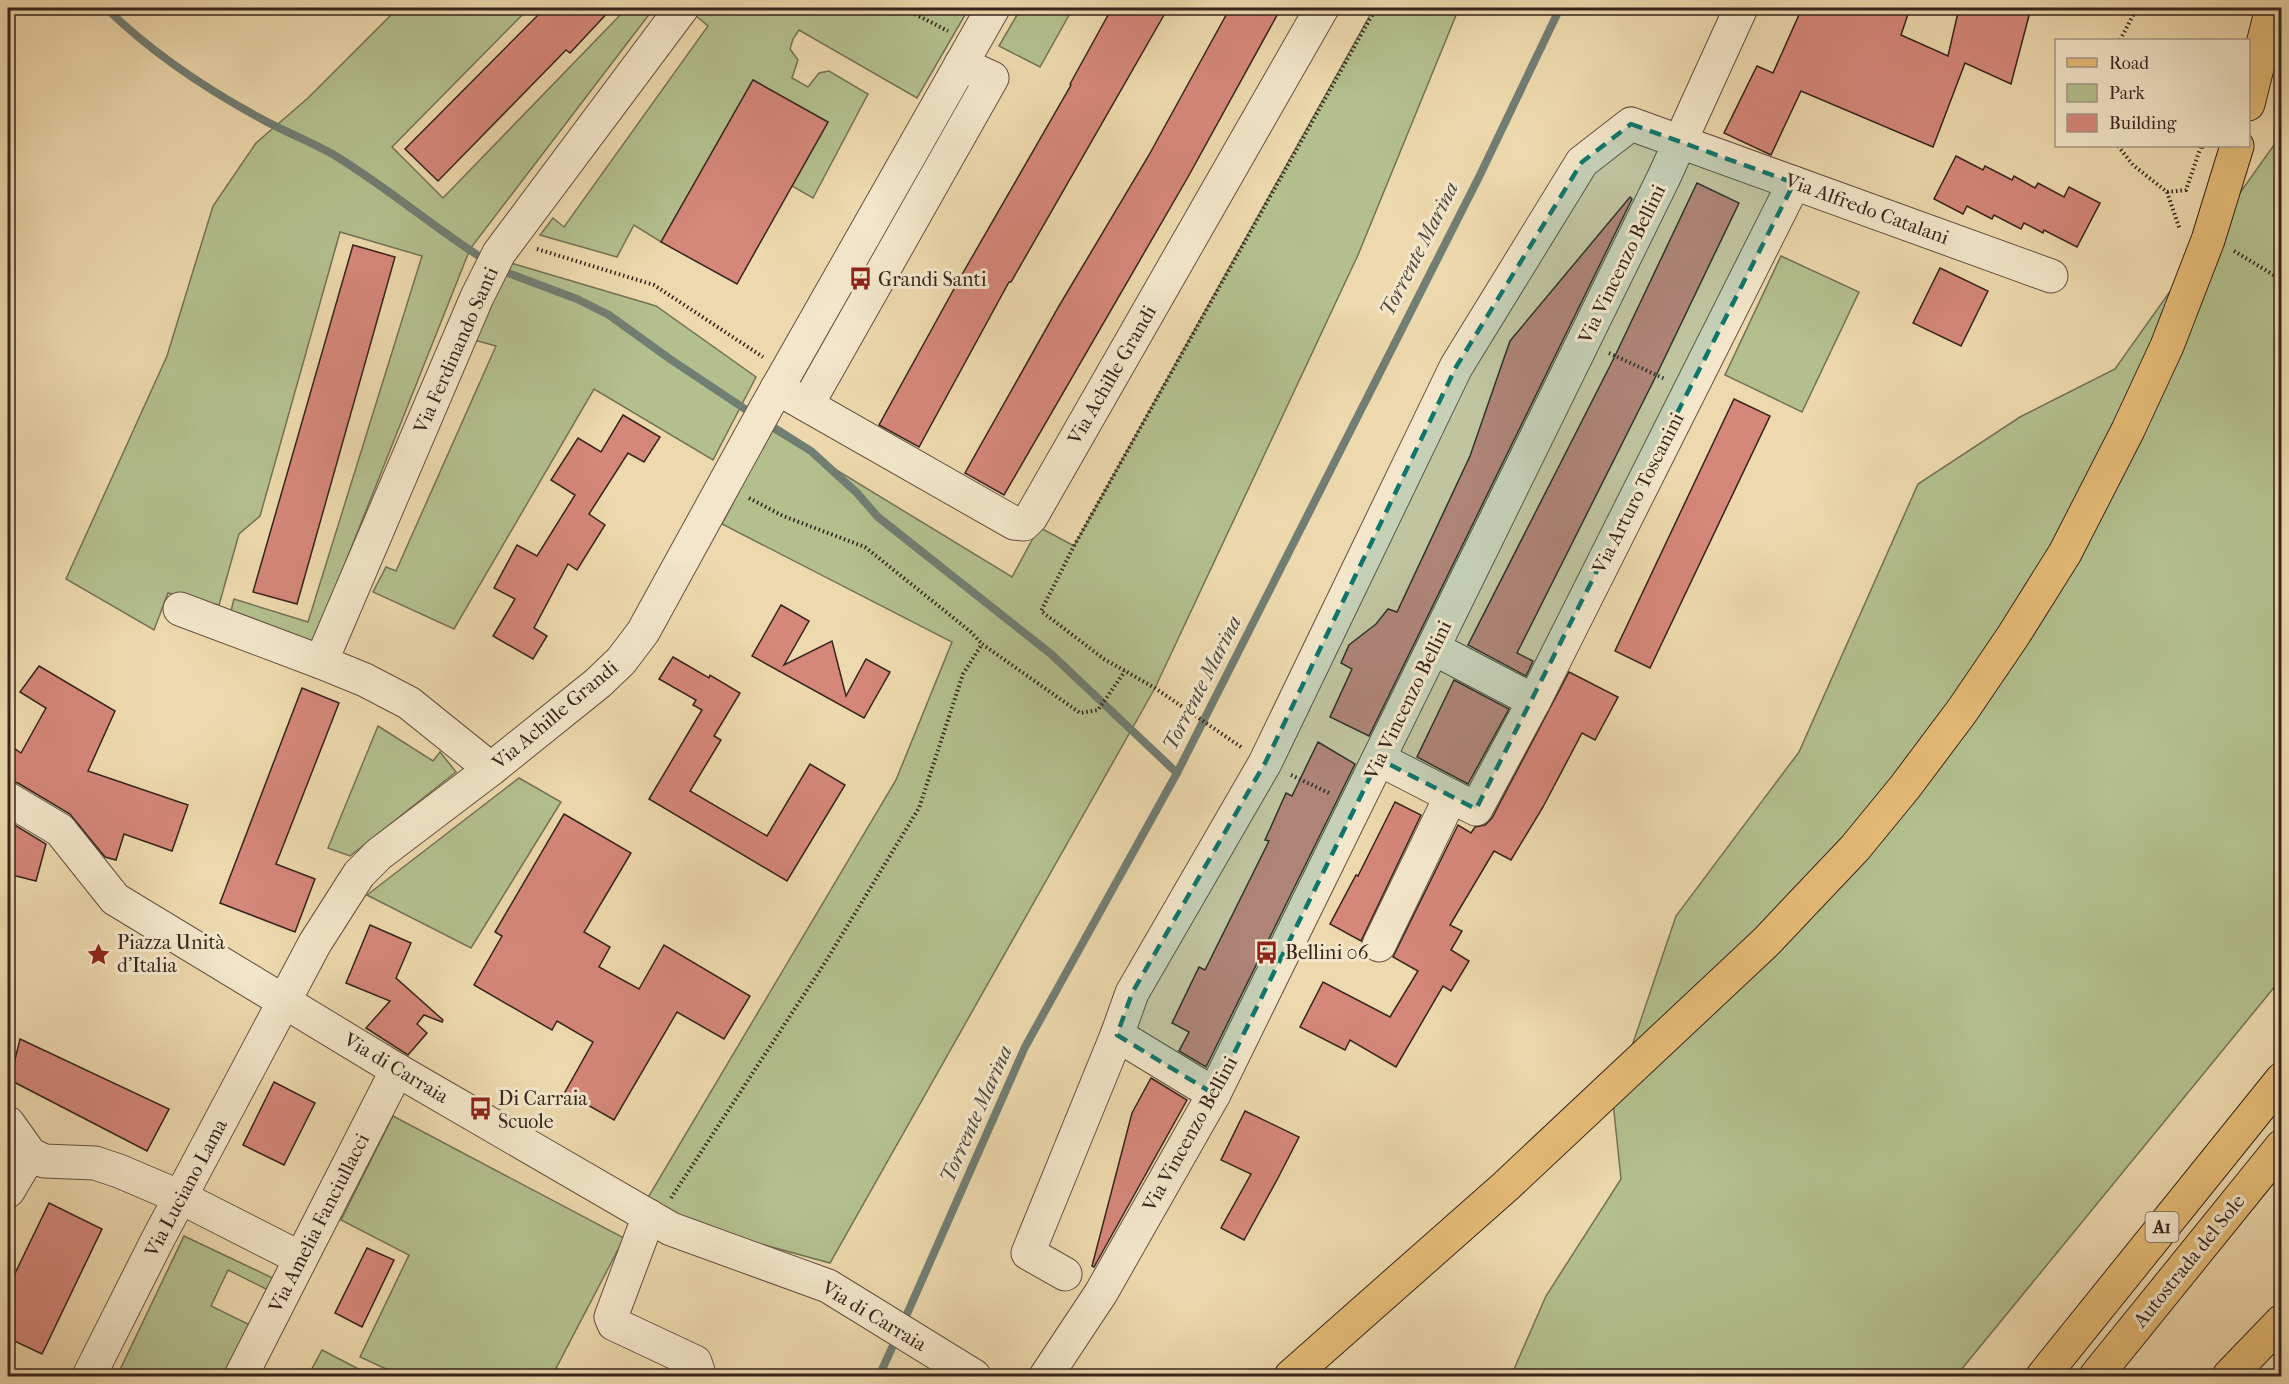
<svg xmlns="http://www.w3.org/2000/svg" width="2289" height="1384" font-family="'IM FELL French Canon',serif">
<style>
.green{fill:#b3c08e;stroke:#747256;stroke-width:1.5}
.lines{fill:none;stroke-linecap:round;stroke-linejoin:round}
.stream{stroke:#717e74;stroke-width:8}
.building{fill:#d5877a;stroke:#36241d;stroke-width:1.5}
.minor-casing{stroke:#645141;stroke-width:35}
.major-casing{stroke:#36241d;stroke-width:35}
.highway-casing{stroke:#36241d;stroke-width:35}
.path{stroke:#36241d;stroke-width:4;stroke-dasharray:1.5 3;stroke-linecap:butt}
.minor{stroke:#f3e6ca;stroke-width:33}
.major{stroke:#e6bc76;stroke-width:33}
.highway{stroke:#e6bc76;stroke-width:33}
.marked{fill:#0f766e;fill-opacity:0.2;stroke:#0f766e;stroke-width:4.5;stroke-dasharray:12 8;stroke-linejoin:round}
.labels{text-anchor:middle;dominant-baseline:central;stroke-width:6;stroke-linejoin:round;paint-order:stroke}
.shield{fill:#f3e6ca;stroke:#6f5e51;stroke-width:1.5}
.shield-label{font-size:18px;font-weight:bold;fill:#36241d}
.street-label{font-size:20px;fill:#36241d;stroke:#f3e6ca}
.poi-label{font-size:20px;fill:#36241d;stroke:#f3e6ca;text-anchor:start}
.water-label{font-size:21px;font-style:italic;fill:#4f4a41;stroke:#f3e6ca}
</style>
<rect width="100%" height="100%" fill="#edd9ad"/>
<filter id="stains"><feTurbulence type="fractalNoise" baseFrequency=".00333" numOctaves="4"/><feColorMatrix values="0 0 0 0 .2 0 0 0 0 .09 0 0 0 0 .02 0 0 0 .5 -.17"/></filter>
<radialGradient id="worn" r=".72"><stop offset=".6" stop-color="#630" stop-opacity="0"/><stop offset="1" stop-color="#630" stop-opacity=".3"/></radialGradient>
<g class="green">
<path d="M398 8H529L392 147 443 198 627 8H654L470 249 313 644 230 615 234 599 308 622 422 256 340 232 260 516 239 534 219 605 168 593 154 630 66 579 167 356 213 206 256 143 308 98Z"/>
<path d="M702 8H969L917 98 799 30 793 39 790 49 798 60 792 78 808 87 819 73 829 71 868 94 813 198 792 186 828 122 753 80 661 242 634 225 617 257 540 235 553 218 564 227 708 26 696 16Z"/>
<path d="M1021 8H1073L1040 67 999 46Z"/>
<path d="M1374 8H1459L1358 255 1155 688 830 1263 640 1211 896 780 952 642 722 524 771 430 1012 577 1039 527 1074 546Z"/>
<path d="M2281 135V979L1956 1376H1511L1546 1296 1621 1179 1613 1102 1676 916 1799 752 1918 484 2020 417 2115 369Z"/>
<path d="M1781 256 1859 292 1802 412 1725 375Z"/>
<path d="M511 263 656 306 756 377 713 460 594 389 454 629 373 592 386 567 396 571 496 346 474 340Z"/>
<path d="M378 726 433 761 440 752 456 772 350 856 328 848Z"/>
<path d="M519 778 561 802 471 948 367 895Z"/>
<path d="M393 1116 624 1238 552 1376H401L360 1357 409 1255 341 1220Z"/>
<path d="M184 1236 277 1280 272 1292 228 1270 211 1306 256 1328 233 1376H117Z"/>
<path d="M322 1350 372 1376H308Z"/>
</g>
<g class="lines">
<g class="stream">
<path d="M106 8C150 51 203 87 258 117 284 132 313 142 339 158 390 190 435 228 485 260"/>
<path d="M500 270 577 299 609 315 670 359 754 415"/>
<path d="M767 423 811 451 857 493 878 517 1051 654 1177 773"/>
<path d="M903 1323 1025 1047 1177 773 1479 177 1560 8"/>
<path d="M879 1376 897 1337"/>
</g>
</g>
<g class="building">
<path d="M545 8H612L570 53 566 50 438 181 405 149Z"/>
<path d="M1112 8H1168L1011 282H1009L919 447 879 425 960 278 1071 85 1070 84Z"/>
<path d="M1230 8H1281L1188 177 1004 495 965 473 1059 306 1149 155Z"/>
<path d="M1802 8H1910L1901 35 1948 56 1959 8H2031L2011 84 1965 63 1933 147 1801 91 1771 155 1724 133 1757 66 1773 73Z"/>
<path d="M753 80 828 122 737 284 661 242Z"/>
<path d="M1956 156 1983 170 1985 166 2012 180 2014 176 2035 188 2038 183 2064 197 2069 187 2100 203 2077 247 2044 230 2043 233 2024 223 2021 229 1994 215 1992 219 1967 206 1963 214 1934 199Z"/>
<path d="M1697 183 1739 203 1655 378 1517 653 1533 661 1526 676 1468 645 1614 358Z"/>
<path d="M1630 197 1632 199 1369 736 1330 717 1352 669 1341 663 1349 645 1376 624 1388 609 1397 612 1470 456 1510 341Z"/>
<path d="M353 245 395 257 297 604 253 592Z"/>
<path d="M1940 268 1988 291 1961 346 1913 323Z"/>
<path d="M1734 399 1770 416 1650 668 1615 651Z"/>
<path d="M623 415 660 437 644 462 628 453 589 514 605 525 577 570 568 564 534 628 547 636 533 659 493 636 515 599 494 588 517 545 537 556 575 495 551 480 578 438 601 452Z"/>
<path d="M781 605 809 621 784 665 832 641 846 696 866 659 890 672 864 718 752 656Z"/>
<path d="M673 657 709 678 710 675 740 693 714 736 721 740 690 791 767 836 810 764 845 785 787 881 649 799 702 710 693 705 696 700 659 679Z"/>
<path d="M39 666 115 711 88 771 188 805 172 851 124 834 116 860 105 857 70 814 18 783 8 780V744L21 753 46 708 20 692Z"/>
<path d="M1569 672 1618 697 1595 740 1582 733 1543 807 1511 860 1494 851 1450 925 1462 931 1451 950 1469 961 1451 991 1443 986 1396 1067 1350 1040 1345 1050 1300 1027 1323 982 1390 1017 1418 971 1393 957 1458 825 1471 833 1475 827 1485 825 1492 818Z"/>
<path d="M1454 680 1509 709 1468 784 1417 757Z"/>
<path d="M302 688 339 703 276 864 315 879 295 932 220 903Z"/>
<path d="M1318 742 1355 764 1206 1067 1179 1051 1189 1032 1172 1023 1199 967 1205 970 1269 841 1265 840 1286 793 1292 796Z"/>
<path d="M1395 802 1421 815 1361 941 1330 924 1356 875 1358 876Z"/>
<path d="M564 814 631 853 584 932 610 947 599 967 639 989 664 945 750 996 724 1039 677 1012 614 1120 565 1092 593 1042 557 1021 552 1030 474 985 502 936 495 932Z"/>
<path d="M8 821 46 844 36 881 8 874Z"/>
<path d="M370 925 411 943 396 978 443 1020 442 1022 424 1015 417 1024 427 1033 408 1055 366 1028 390 1001 346 983Z"/>
<path d="M20 1039 169 1109 147 1151 10 1080Z"/>
<path d="M1151 1078 1187 1100 1094 1267 1092 1266 1132 1113Z"/>
<path d="M274 1082 315 1103 284 1165 243 1145Z"/>
<path d="M1245 1111 1299 1137 1278 1178 1244 1240 1221 1228 1251 1174 1221 1160Z"/>
<path d="M49 1203 102 1229 42 1354 8 1338V1288Z"/>
<path d="M367 1248 394 1260 362 1327 335 1313Z"/>
</g>
<g class="lines">
<defs>
<g id="minor">
<path d="M777 388 1014 523 1024 524 1031 517 1322 8"/>
<path d="M807 405 992 78 961 64"/>
<path d="M180 609 321 662"/>
<path d="M1433 648 1534 701 1794 183"/>
<path d="M1379 759 1476 809 1534 701"/>
<path d="M491 769 409 703 365 680 321 662 477 297 499 253 682 8"/>
<path d="M8 799 60 830 115 899 397 1070 671 1229 828 1286 974 1376"/>
<path d="M1379 945 1451 796"/>
<path d="M1117 1035 1214 1094"/>
<path d="M8 1123 30 1154 44 1161 95 1163 119 1171 180 1197 300 1258"/>
<path d="M8 1191 30 1154"/>
<path d="M649 1216 611 1317 614 1324 695 1362 698 1371 695 1376"/>
<path d="M1065 1274 1028 1253 1117 1035 1132 993 1265 763 1456 367 1582 162 1631 124 2051 276"/>
<path d="M89 1376 158 1239 315 943 359 874 379 854 491 769 598 683 621 661 643 632 766 408 993 8"/>
<path d="M241 1376 397 1070"/>
<path d="M1046 1376 1101 1293 1214 1094 1664 177 1741 8"/>
</g>
<g id="major">
<path d="M2248 104 2272 8"/>
<path d="M1291 1376 1506 1186 1766 942 1855 848 1905 787 1962 711 2013 636 2065 553 2128 430 2167 346 2208 240 2237 146"/>
</g>
<g id="highway">
<path d="M2043 1376 2282 1079"/>
<path d="M2096 1376 2282 1146"/>
<path d="M2229 1376 2282 1321"/>
</g>
</defs>
<use href="#minor" class="minor-casing"/>
<use href="#major" class="major-casing"/>
<use href="#highway" class="highway-casing"/>
<g class="path">
<path d="M903 8 948 31"/>
<path d="M2120 40 2137 8"/>
<path d="M2118 146 2133 165 2167 192 2180 230"/>
<path d="M2167 192 2186 190 2201 146 2206 148"/>
<path d="M537 249 654 285 763 357"/>
<path d="M2234 251 2282 280"/>
<path d="M1609 353 1665 379"/>
<path d="M749 498 783 516 865 547 971 632 982 644"/>
<path d="M1241 747 1155 688 1104 659 1041 611 1074 546 1376 8"/>
<path d="M1291 775 1331 794"/>
<path d="M671 1198 826 961 919 808 963 674 982 644 1080 713 1098 710 1125 671"/>
</g>
<use href="#minor" class="minor"/>
<use href="#major" class="major"/>
<use href="#highway" class="highway"/>
</g>
<path class="marked" d="M1631 124 1794 183 1476 809 1379 759 1214 1094 1117 1035 1132 993 1265 763 1456 367 1582 162Z"/>
<defs>
<symbol id="bus-bare" viewBox="-9 -9 18 18"><path d="M-5-6H5V4H4V6H2V4H-2V6H-4V4H-5ZM-3.5-4V0h7V-4ZM-3.5 1.2v1.5H-2V1.2ZM2 1.2v1.5H3.5V1.2Z" fill="#8f2418" stroke="#f3e6ca" stroke-width="2.5" paint-order="stroke"/></symbol>
<symbol id="sight-bare" viewBox="-9 -9 18 18"><path d="M0-6L1.8-2.2L6-1.7L2.9 1.2L3.7 5.4L0 3.3L-3.7 5.4L-2.9 1.2L-6-1.7L-1.8-2.2Z" fill="#8f2418" stroke="#f3e6ca" stroke-width="2.5" paint-order="stroke"/></symbol>
</defs>
<g fill-rule="evenodd">
<use href="#bus-bare" x="844" y="262" width="33" height="33"/>
<use href="#bus-bare" x="1250" y="936" width="33" height="33"/>
<use href="#sight-bare" x="82" y="938" width="33" height="33"/>
<use href="#bus-bare" x="464" y="1092" width="33" height="33"/>
</g>
<g class="labels">
<rect class="shield" x="2145.5" y="1212" width="33" height="30" rx="4.5"/>
<g class="shield-label">
<text x="2162" y="1227">A1</text>
</g>
<g class="street-label">
<text transform="translate(1867 209) rotate(20)">Via Alfredo Catalani</text>
<text transform="translate(1622 264) rotate(-64)">Via Vincenzo Bellini</text>
<text transform="translate(456 350) rotate(-66)">Via Ferdinando Santi</text>
<text transform="translate(1112 375) rotate(-60)">Via Achille Grandi</text>
<text transform="translate(1638 493) rotate(-63)">Via Arturo Toscanini</text>
<text transform="translate(1408 700) rotate(-64)">Via Vincenzo Bellini</text>
<text transform="translate(555 715) rotate(-40)">Via Achille Grandi</text>
<text transform="translate(396 1068) rotate(31)">Via di Carraia</text>
<text transform="translate(1190 1134) rotate(-61)">Via Vincenzo Bellini</text>
<text transform="translate(186 1188) rotate(-62)">Via Luciano Lama</text>
<text transform="translate(319 1223) rotate(-63)">Via Amelia Fanciullacci</text>
<text transform="translate(2189 1261) rotate(-51)">Autostrada del Sole</text>
<text transform="translate(874 1316) rotate(31)">Via di Carraia</text>
</g>
<g class="poi-label">
<text x="878" y="279">Grandi Santi</text>
<text x="117" y="942">Piazza Unità<tspan x="117" dy="23">d'Italia</tspan></text>
<text x="1285" y="952">Bellini 06</text>
<text x="498" y="1098">Di Carraia<tspan x="498" dy="23">Scuole</tspan></text>
</g>
<g class="water-label">
<text transform="translate(1419 249) rotate(-63)">Torrente Marina</text>
<text transform="translate(1202 683) rotate(-63)">Torrente Marina</text>
<text transform="translate(976 1114) rotate(-66)">Torrente Marina</text>
</g>
</g>
<rect width="2289" height="1384" fill="none" stroke="#edd9ad" stroke-width="30"/>
<rect x="9" y="9" width="2271" height="1366" fill="none" stroke="#36241d" stroke-width="3"/>
<rect x="15" y="15" width="2259" height="1354" fill="none" stroke="#36241d" stroke-width="1.5"/>
<rect x="2055" y="39" width="195" height="108" fill="#f3e6ca" stroke="#a79885" stroke-width="1.5"/>
<rect x="2067" y="58" width="30" height="9" fill="#e6bc76" stroke="#a79885" stroke-width="1.5"/>
<text x="2109" y="69" font-size="18" fill="#36241d">Road</text>
<rect x="2067" y="84" width="30" height="18" fill="#b3c08e" stroke="#a79885" stroke-width="1.5"/>
<text x="2109" y="99" font-size="18" fill="#36241d">Park</text>
<rect x="2067" y="114" width="30" height="18" fill="#d5877a" stroke="#a79885" stroke-width="1.5"/>
<text x="2109" y="129" font-size="18" fill="#36241d">Building</text>
<rect width="100%" height="100%" filter="url(#stains)"/>
<rect width="100%" height="100%" fill="url(#worn)"/>
</svg>
